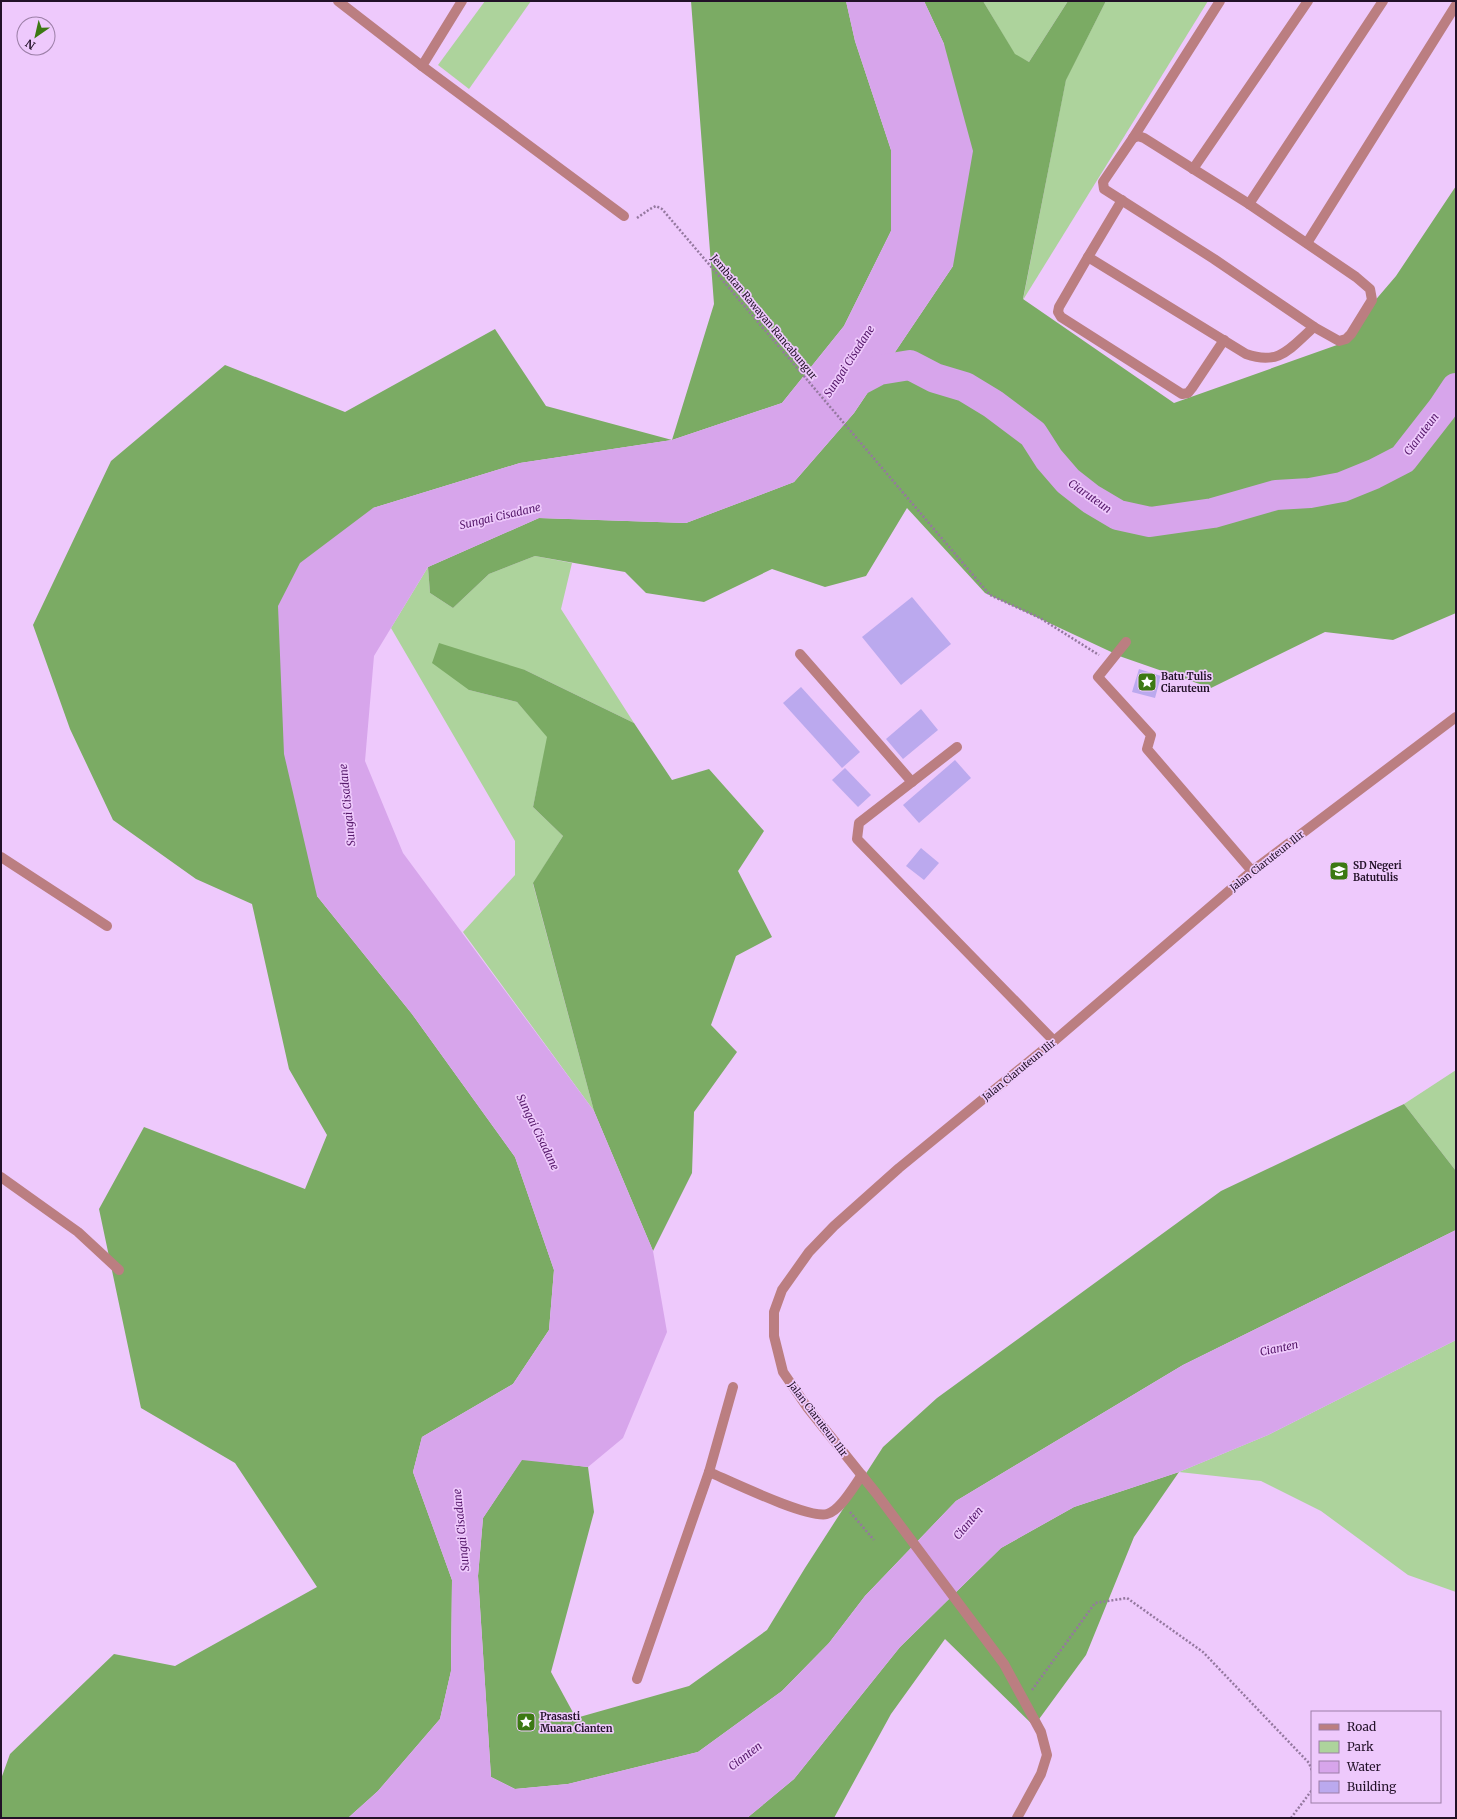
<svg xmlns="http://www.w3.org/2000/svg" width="1457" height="1819" font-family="Merriweather,serif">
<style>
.green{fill:#add39c}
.forest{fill:#7bab64}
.water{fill:#d7a5eb}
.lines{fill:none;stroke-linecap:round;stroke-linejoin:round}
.river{stroke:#d7a5eb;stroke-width:30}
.building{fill:#bba9ee}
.path{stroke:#94789f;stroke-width:2.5;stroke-dasharray:2 2;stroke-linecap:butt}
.minor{stroke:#bb7e81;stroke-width:10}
.labels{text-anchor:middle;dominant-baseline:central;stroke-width:3.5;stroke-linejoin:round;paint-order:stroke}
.street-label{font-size:10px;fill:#221128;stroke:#eec9fc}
.poi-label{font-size:10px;font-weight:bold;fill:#221128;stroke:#eec9fc;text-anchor:start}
.water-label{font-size:11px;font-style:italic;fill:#55176a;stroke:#eec9fc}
</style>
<rect width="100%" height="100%" fill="#eec9fc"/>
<g class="green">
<path d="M485 1H531L469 89 438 65Z"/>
<path d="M983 1H1068L1029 62 1015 55Z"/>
<path d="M1106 1H1208L1023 300 1066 79Z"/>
<path d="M535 556 572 563 561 609 634 723 525 670 469 690 517 702 548 737 533 807 563 836 533 884 594 1111 463 932 515 875V841L391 628 428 567 430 593 453 608 489 574Z"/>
<path d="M1456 1070V1171L1404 1104Z"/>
<path d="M1456 1340V1592L1408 1575 1321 1511 1261 1481 1179 1472 1268 1435Z"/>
</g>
<g class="forest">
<path d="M691 1H846L855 41 891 150V231L844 326 782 403 672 440 520 463 373 508 317 896 412 1014 515 1157 554 1270 549 1330 513 1384 422 1437 413 1472 452 1580 451 1671 440 1719 378 1791 348 1818H1V1779L10 1754 114 1654 175 1666 317 1587 235 1463 141 1408 99 1209 144 1127 305 1189 327 1135 289 1069 252 904 196 879 113 820 70 729 33 625 111 461 225 365 345 412 495 329 546 406 672 440 714 304Z"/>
<path d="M924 1H983L1015 54 1029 62 1068 1H1106L1066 80 1023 299 1174 403 1337 345 1396 276 1456 186V613L1393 640 1325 632 1211 688 1122 657 985 593 907 508 866 576 825 587 772 569 704 602 646 593 625 572 535 556 489 574 453 608 430 593 428 567 539 518 686 523 794 482 854 413 953 266 944 44Z"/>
<path d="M439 643 525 670 634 723 672 780 709 769 764 831 738 871 772 937 736 956 711 1025 737 1052 694 1112 692 1173 653 1251 594 1111 533 883 563 836 533 807 547 737 517 702 469 690 432 663Z"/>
<path d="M1404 1104 1456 1171V1230L1183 1365 956 1501 865 1596 829 1643 782 1691 698 1752 568 1784 515 1789 491 1777 478 1576 483 1518 522 1459 588 1467 594 1512 551 1672 576 1718 689 1686 767 1630 805 1568 883 1447 937 1398 1221 1191Z"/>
<path d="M1179 1472 1134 1537 1086 1655 1034 1726 945 1639 891 1714 834 1818H747L794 1779 900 1647 1001 1548 1074 1507Z"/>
</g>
<path class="water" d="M846 1H924L944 44 973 151 953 266 854 413 794 482 686 523 539 518 428 567 374 656 365 761 403 853 594 1111 653 1251 667 1332 623 1438 588 1467 522 1460 483 1518 478 1576 491 1777 515 1789 568 1784 698 1752 782 1691 829 1643 865 1596 956 1501 1183 1365 1456 1230V1340L1268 1435 1179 1472 1074 1507 1001 1548 900 1647 794 1779 747 1818H348L378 1791 440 1719 451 1671 452 1580 413 1472 422 1437 513 1384 549 1330 554 1270 515 1157 412 1014 317 896 284 754 278 606 300 563 373 508 520 463 672 440 782 403 844 326 891 231V150L855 41Z"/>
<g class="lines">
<path class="river" d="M847 387 879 370 910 365 935 378 965 387 993 404 1033 434 1049 459 1068 481 1091 499 1118 515 1150 522 1213 513 1276 495 1310 493 1342 487 1374 474 1403 459 1442 409 1456 388"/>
</g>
<g class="building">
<path d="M912 597 951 644 901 685 862 637Z"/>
<path d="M1139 669 1161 676 1155 698 1132 692Z"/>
<path d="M801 687 860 752 842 768 783 703Z"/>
<path d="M921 709 938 730 903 759 886 739Z"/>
<path d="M955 760 971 778 919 823 903 805Z"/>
<path d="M845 768 871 795 858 807 832 780Z"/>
<path d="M921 848 939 863 924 880 906 866Z"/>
</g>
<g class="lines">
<g class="path">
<path d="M637 218 650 209 656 206 662 209 990 595 1040 618 1099 655"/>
<path d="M850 1512 874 1540"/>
<path d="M1032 1690 1095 1603 1127 1598 1203 1652 1309 1763 1312 1771"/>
<path d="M1291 1818 1312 1790"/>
</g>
<g class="minor">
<path d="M338 1 422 66 624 216"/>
<path d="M422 66 462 1"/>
<path d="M1138 136 1144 138 1249 204 1356 277 1370 289 1372 300 1351 334 1346 339 1339 341 1314 327 1214 259 1104 189 1103 182 1133 138Z"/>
<path d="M1133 138 1220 1"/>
<path d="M1193 169 1308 1"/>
<path d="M1122 200 1088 257 1246 354C1280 366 1290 348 1314 327"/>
<path d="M1249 204 1383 1"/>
<path d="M1307 243 1456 5"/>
<path d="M1088 257 1059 307 1058 312 1061 317 1182 394 1188 393 1192 388 1224 340"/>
<path d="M1126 642 1098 677 1151 735 1147 749 1252 871"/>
<path d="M800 654 912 782"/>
<path d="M957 747 859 823 857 839 1054 1041"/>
<path d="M1 857 107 926"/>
<path d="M1 1177 78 1232 119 1270"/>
<path d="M709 1472C730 1481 808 1519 827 1514 840 1511 854 1486 862 1475"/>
<path d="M637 1679 709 1472 733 1387"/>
<path d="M1017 1818 1041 1774 1047 1755 1041 1732 1004 1664 876 1493 807 1407 783 1372 774 1336V1312L782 1290 809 1252 834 1226 899 1168 1054 1041 1252 871 1456 717"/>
</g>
</g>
<defs>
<symbol id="sight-square" viewBox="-11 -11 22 22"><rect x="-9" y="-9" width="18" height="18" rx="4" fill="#3c7913" stroke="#eec9fc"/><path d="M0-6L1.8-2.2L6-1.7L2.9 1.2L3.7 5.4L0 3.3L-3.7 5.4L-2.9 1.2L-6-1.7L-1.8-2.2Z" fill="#fff"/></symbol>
<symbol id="school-square" viewBox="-11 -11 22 22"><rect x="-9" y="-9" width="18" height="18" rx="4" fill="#3c7913" stroke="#eec9fc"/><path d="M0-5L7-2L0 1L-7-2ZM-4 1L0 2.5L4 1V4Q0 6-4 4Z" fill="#fff"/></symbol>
</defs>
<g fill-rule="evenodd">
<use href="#sight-square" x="1136" y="671" width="22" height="22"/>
<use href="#school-square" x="1328" y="860" width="22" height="22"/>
<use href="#sight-square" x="515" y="1711" width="22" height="22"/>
</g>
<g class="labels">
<g class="street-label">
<text transform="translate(764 317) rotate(50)">Jembatan Rawayan Rancabungur</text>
<text transform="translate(1267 861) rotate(-38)">Jalan Ciaruteun Ilir</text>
<text transform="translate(1019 1070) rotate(-39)">Jalan Ciaruteun Ilir</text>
<text transform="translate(818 1419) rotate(53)">Jalan Ciaruteun Ilir</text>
</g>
<g class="poi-label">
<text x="1161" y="676">Batu Tulis<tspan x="1161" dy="12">Ciaruteun</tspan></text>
<text x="1353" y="865">SD Negeri<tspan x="1353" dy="12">Batutulis</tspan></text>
<text x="540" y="1716">Prasasti<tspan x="540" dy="12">Muara Cianten</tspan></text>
</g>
<g class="water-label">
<text transform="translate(849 361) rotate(-57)">Sungai Cisadane</text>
<text transform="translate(1421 434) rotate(-53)">Ciaruteun</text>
<text transform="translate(1090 496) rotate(35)">Ciaruteun</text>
<text transform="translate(500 516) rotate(-13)">Sungai Cisadane</text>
<text transform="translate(347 805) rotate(-96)">Sungai Cisadane</text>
<text transform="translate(538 1132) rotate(64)">Sungai Cisadane</text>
<text transform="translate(1279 1348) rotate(-12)">Cianten</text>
<text transform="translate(968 1523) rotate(-50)">Cianten</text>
<text transform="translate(461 1530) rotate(-96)">Sungai Cisadane</text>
<text transform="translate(745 1756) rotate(-37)">Cianten</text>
</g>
</g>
<rect width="1457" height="1819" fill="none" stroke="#221128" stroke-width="4"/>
<rect x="1311" y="1711" width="130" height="92" fill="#eec9fc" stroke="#9c7fa7"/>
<rect x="1319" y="1724" width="20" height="6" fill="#bb7e81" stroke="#9c7fa7"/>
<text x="1347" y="1731" font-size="12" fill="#221128">Road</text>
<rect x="1319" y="1741" width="20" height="12" fill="#add39c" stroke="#9c7fa7"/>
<text x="1347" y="1751" font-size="12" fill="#221128">Park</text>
<rect x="1319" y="1761" width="20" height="12" fill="#d7a5eb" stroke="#9c7fa7"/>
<text x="1347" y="1771" font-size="12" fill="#221128">Water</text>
<rect x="1319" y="1781" width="20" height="12" fill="#bba9ee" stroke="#9c7fa7"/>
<text x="1347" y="1791" font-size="12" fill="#221128">Building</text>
<g transform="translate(36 36) rotate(214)"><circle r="19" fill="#eec9fc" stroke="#9c7fa7"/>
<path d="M0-3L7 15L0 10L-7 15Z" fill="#3c7913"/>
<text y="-6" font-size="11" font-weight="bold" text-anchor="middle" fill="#221128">N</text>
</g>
</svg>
